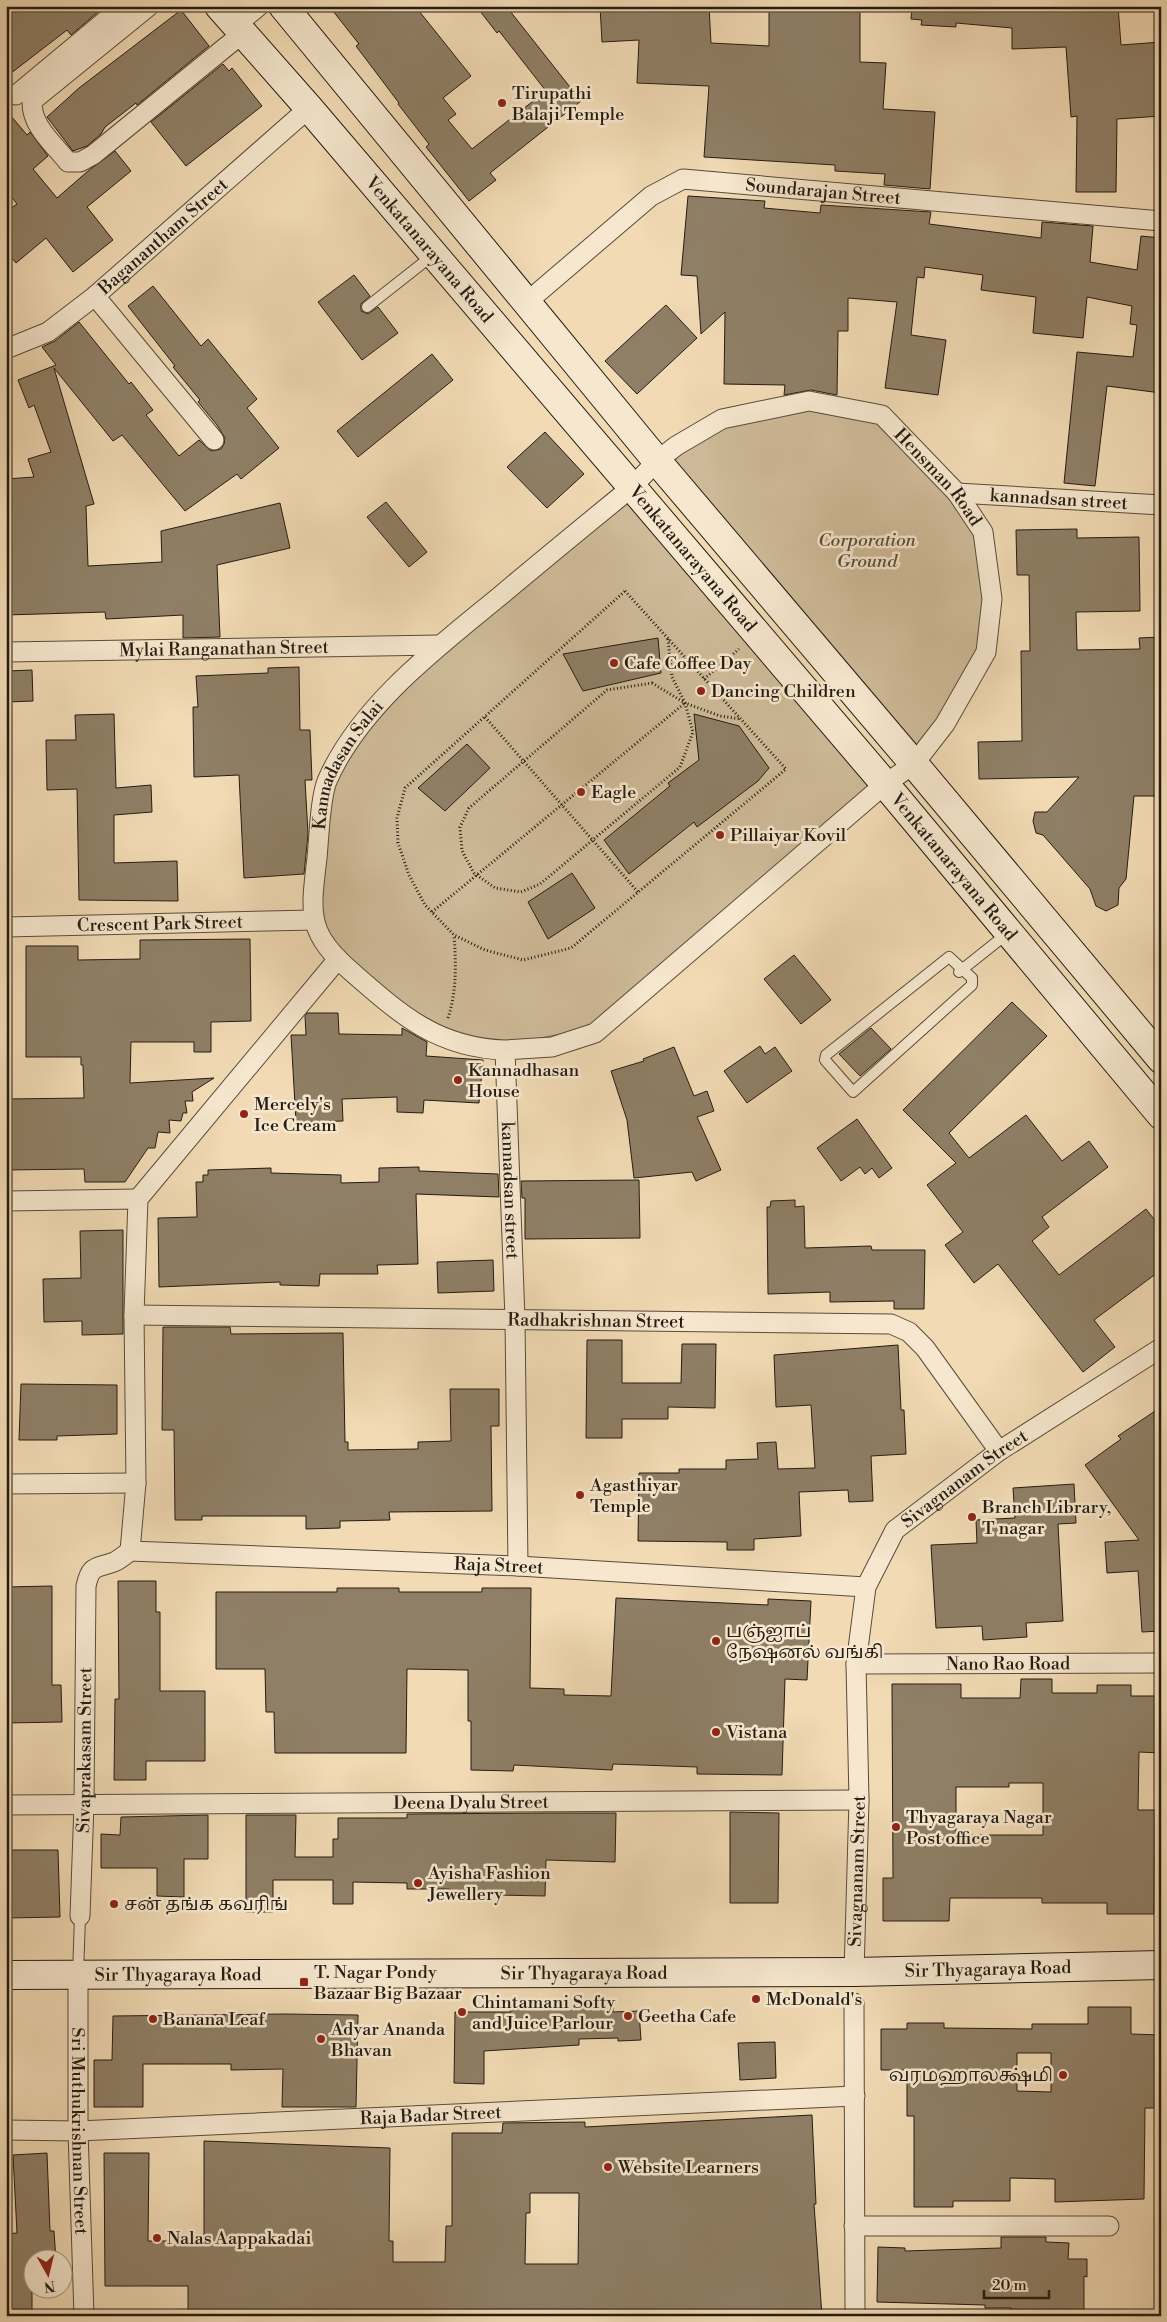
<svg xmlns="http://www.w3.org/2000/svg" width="1167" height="2322" font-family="'Libre Bodoni','Noto Serif Tamil',serif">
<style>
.green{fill:#ceba98;stroke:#796b55}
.building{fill:#8f7f66;stroke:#241c12;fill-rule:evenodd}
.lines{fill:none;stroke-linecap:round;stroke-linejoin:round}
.service-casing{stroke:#574c3a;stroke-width:12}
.minor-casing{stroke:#574c3a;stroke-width:21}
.secondary-casing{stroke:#241c12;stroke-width:30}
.path{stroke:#241c12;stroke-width:3;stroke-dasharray:1 2.5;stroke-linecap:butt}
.service{stroke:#f6e7ce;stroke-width:10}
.minor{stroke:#f6e7ce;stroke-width:19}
.secondary{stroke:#f6e7ce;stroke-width:28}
.poi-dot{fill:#8f2418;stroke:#f6e7ce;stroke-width:2}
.labels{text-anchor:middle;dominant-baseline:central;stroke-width:5;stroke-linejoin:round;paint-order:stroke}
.poi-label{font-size:18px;fill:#241c12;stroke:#f6e7ce;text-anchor:start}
.street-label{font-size:18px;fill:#241c12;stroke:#f6e7ce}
.park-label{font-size:18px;font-style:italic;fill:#574b3a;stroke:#f6e7ce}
</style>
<rect width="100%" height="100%" fill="#f1dab4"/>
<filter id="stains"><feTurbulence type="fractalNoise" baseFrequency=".004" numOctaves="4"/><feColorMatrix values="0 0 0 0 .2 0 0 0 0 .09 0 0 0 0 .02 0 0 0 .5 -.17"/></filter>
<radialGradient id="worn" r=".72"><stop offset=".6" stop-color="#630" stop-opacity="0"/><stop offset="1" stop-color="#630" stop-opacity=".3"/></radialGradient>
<g class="green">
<path d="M811 406 881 420 953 495 978 533 987 597 981 647 942 716 912 754 666 471 684 450 728 424Z"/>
<path d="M628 497 874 786 592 1028 504 1045 396 1017 323 948 315 834 347 742 453 637Z"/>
</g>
<g class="building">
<path d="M6 6H105L71 35 67 30 6 77Z"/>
<path d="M329 6H415L471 76 443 98 456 114 448 120 472 149 546 91 499 31 497 33 476 6H506L581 101 490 173 496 180 469 201 426 147 429 144 398 104 399 103 356 46 359 44Z"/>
<path d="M600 6H709L711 43 769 46V6H860V62L886 63 883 109 935 112 930 189 884 185 885 174 835 171V165L704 157 709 86 637 83 639 40 602 42Z"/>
<path d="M912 6H1004V8L1118 6 1121 45 1161 42V116L1117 119 1116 192H1076L1077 116 1071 117 1066 47 1012 49V28L956 23V27L921 25 922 20 911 19Z"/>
<path d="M181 10 209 46 137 105 136 103 105 127 101 134 87 146 73 151 47 117 79 88Z"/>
<path d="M223 64 229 71 232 68 262 106 186 166 151 122Z"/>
<path d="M6 110 27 135 30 132 48 156 33 169 57 198 88 171 115 151 131 171 87 207 113 240 73 272 46 238 16 263 6 251V212L17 204 6 190Z"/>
<path d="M688 196 765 201 764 208 820 213 821 205 931 212 929 224 1041 238 1042 222 1093 226 1090 262 1137 270 1141 236 1161 238V393L1107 386 1095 486 1064 483 1077 352 1133 357 1137 325 1130 324 1132 306 1087 297 1083 338 1033 333 1036 297 981 290 983 275 925 267 924 278 917 277 911 335 946 340 938 395 885 388 897 302 848 298V331H838L837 395 811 390 784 395 785 385 724 384 725 312 701 334 697 276 681 275Z"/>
<path d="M354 275 370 296 361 304V311L368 314 378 307 398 333 362 360 318 302Z"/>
<path d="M153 286 201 346 208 339 257 399 247 408 279 448 241 479 237 474 185 511 122 435 113 441 54 368 94 504 86 506 88 566 162 562 161 531 280 503 290 548 217 565 220 637 183 638V615L106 619 105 612 6 615V479L34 477 28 459 51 452 34 405 29 408 18 380 56 365 42 347 55 341 79 322 129 384 131 382 153 410 146 415 179 456 199 440 211 451 221 449 224 444 225 438 217 425 198 402 200 400 173 367 175 366 128 306Z"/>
<path d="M666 305 697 338 637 394 605 361Z"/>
<path d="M432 354 453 380 358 457 337 431Z"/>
<path d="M545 432 584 474 547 508 507 467Z"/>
<path d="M386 502 427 552 409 567 367 517Z"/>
<path d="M1077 529V538L1139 537 1140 611 1076 612 1077 650 1140 649 1139 638 1161 637V796H1134L1126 879 1119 888 1118 905 1106 911 1096 906 1090 889 1043 835 1036 833 1033 821 1035 812H1047L1079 777 979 779 978 742 1022 741 1021 651H1030L1029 575H1017L1016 530Z"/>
<path d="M658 638 661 673 583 691 563 654Z"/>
<path d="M299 667 300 730H310L312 780H305L308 834 304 874 244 878 239 775 194 777 193 707H198L196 676 268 673V668Z"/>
<path d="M32 670 33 701 8 702 7 671Z"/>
<path d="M114 714 116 788 151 785 152 812 114 815V863L177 861 178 901 79 900 77 789 47 790 46 740H76L75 715Z"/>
<path d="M694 714 739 726 769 768 758 781 697 827 694 822 629 874 604 840 670 786 668 783 699 760Z"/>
<path d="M467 744 490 768 445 811 418 788Z"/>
<path d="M572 873 595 908 548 939 528 902Z"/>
<path d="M250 939 251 1021 211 1022V1052H194V1042H131L130 1083 214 1078 192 1092 193 1101H185L187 1113H183L181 1121 169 1120 170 1133 158 1132 155 1148H148L125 1182H85L84 1169 6 1170V1099L84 1098 83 1065H81V1057H26V946H78V960L140 959V940Z"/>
<path d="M794 955 831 1000 801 1024 764 979Z"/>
<path d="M1012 1002 1047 1036 949 1133 969 1158 1026 1115 1062 1161 1089 1141 1108 1167 1042 1217 1049 1227 1032 1241 1059 1275 1146 1209 1161 1228V1270L1094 1320 1115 1347 1083 1372 998 1264 974 1283 945 1245 963 1232 927 1185 956 1163 903 1110Z"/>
<path d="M307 1013H338L339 1034 402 1035V1028L427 1042 426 1056 483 1060 479 1103 424 1100 423 1113 397 1112V1097L342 1099 343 1121 296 1122 291 1035H306L305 1016Z"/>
<path d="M871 1028 891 1049 860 1076 839 1054Z"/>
<path d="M760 1046 765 1054 775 1047 792 1071 747 1103 724 1071Z"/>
<path d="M674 1047 694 1096 707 1091 714 1111 697 1117 721 1170 696 1181 692 1172 634 1178 627 1120 611 1071 644 1061 643 1059Z"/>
<path d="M857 1119 892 1168 879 1178 872 1168 865 1174 860 1167 841 1181 817 1148Z"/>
<path d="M419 1167V1171L498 1174 499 1197 416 1194 418 1264 377 1265 378 1274H320L319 1286 280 1285V1282L159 1287 158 1218 197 1217 196 1182H203V1175H208V1170L271 1168V1173L341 1175V1183L379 1182V1168Z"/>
<path d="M639 1180 640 1238 525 1239V1198H522L521 1181Z"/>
<path d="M795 1200V1207L804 1206 805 1248 871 1246 872 1250H925L924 1309H894V1301L830 1302V1292L768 1294 767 1207H770L771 1201Z"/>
<path d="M123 1230V1334L82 1335V1321L44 1322 43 1279 81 1278 80 1231Z"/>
<path d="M493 1260 494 1291 438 1293 437 1262Z"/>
<path d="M163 1327H230L231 1334 343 1333 345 1442H348V1450L418 1449V1442L451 1441 450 1389H499V1426H491L492 1511 389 1512 390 1520 340 1521V1528L306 1529V1516H202V1520H175L174 1430H162Z"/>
<path d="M587 1340H622V1383H681L682 1344H716L715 1408 668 1407V1419H622V1438H586Z"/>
<path d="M898 1345 901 1410H904L906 1454 871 1456 873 1501 849 1502 848 1490 799 1492 801 1536 754 1539V1550H727V1542L638 1541 639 1473H679V1469H726V1460L758 1459 757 1443 776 1442 778 1469 815 1468 811 1405 776 1407 774 1355Z"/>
<path d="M21 1384 117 1385V1434L57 1436V1440H19Z"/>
<path d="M1161 1407V1631L1142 1632 1138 1571 1107 1573 1105 1542 1139 1540 1085 1465 1121 1439 1118 1436Z"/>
<path d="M1074 1484 1076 1523 1058 1524 1063 1621 1026 1623 1027 1637 983 1640 982 1626 936 1628 931 1545 977 1543 976 1520 1015 1518 1013 1488Z"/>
<path d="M118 1581H156V1612H160V1691H205V1761H146V1780H114L115 1699H119Z"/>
<path d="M52 1586V1685H61L62 1722 6 1723V1587Z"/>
<path d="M337 1588H399V1592H482V1588H531L530 1688 564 1689V1695L611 1696 616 1598 768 1605V1599L811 1601 807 1680 785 1679 782 1775 697 1774V1767L613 1764 612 1770 514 1765 513 1771 471 1770V1721H468V1670L407 1669 406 1753H275L274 1712H266L265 1669H216V1592H337Z"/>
<path d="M1021 1679H1052V1693H1097V1685H1131V1696H1161V1753L1139 1752 1138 1810H1155L1154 1914H1107V1903H1042V1898H950L949 1921H883V1878H893L892 1684H961V1698H1020ZM1009 1783H1043V1835H956V1787H1009Z"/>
<path d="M730 1812 779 1813 778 1903H730Z"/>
<path d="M546 1813H616L615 1862 546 1860 545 1896 449 1894V1889H407V1883L353 1882V1904H333V1880H273V1912H246V1815H296L295 1857H333V1839H338V1818H407V1814Z"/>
<path d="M208 1815V1859H184V1897L157 1896V1868H101V1834L120 1835 121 1817Z"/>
<path d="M12 1850H58L60 1917 6 1918V1859H12Z"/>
<path d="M577 2006H613V2012L639 2011 641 2040 618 2041V2038L579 2039V2045L484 2051V2084L454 2083 455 2012H511L510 2010Z"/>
<path d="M1088 2007H1131V2034L1161 2035V2108H1145L1144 2199 1055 2202V2179L1010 2178V2201H953V2207H914V2116H907V2070H881V2029H907V2023H944V2028L1032 2029V2024H1088ZM1017 2053H1051V2092L1017 2091Z"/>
<path d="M284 2014 358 2015 356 2107H282L283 2069 231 2070V2064H143V2107H94V2060H112L113 2016Z"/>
<path d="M775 2042 776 2078 740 2080 738 2043Z"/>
<path d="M812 2115 816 2204H814L822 2316H188V2286H105L104 2153H149L148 2241H204V2141L390 2148 389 2241H393V2262H445L446 2226H452V2133H502L503 2123 585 2122V2127ZM530 2193H579L578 2264H525L526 2213H530Z"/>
<path d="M47 2153 50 2231H54L56 2260H32V2316H6V2234L17 2233 13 2155Z"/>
<path d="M1001 2237H1046V2242L1069 2243 1068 2259H1087V2277L1084 2276V2313L1011 2311V2308H985V2305L877 2302 878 2247 905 2248V2251L1001 2248Z"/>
</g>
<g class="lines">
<defs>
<g id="service">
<path d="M367 307 433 255"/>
<path d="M949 957 972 978V985L853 1092 825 1060 826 1055Z"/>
<path d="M959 972 1008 933"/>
<path d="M78 1975 80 1916"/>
</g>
<g id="minor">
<path d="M149 6 32 101C31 126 53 143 68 162H80L93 155 243 33"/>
<path d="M235 26 259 6"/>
<path d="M16 95 123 6"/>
<path d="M95 296 214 440"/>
<path id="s1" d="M527 302 651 196 683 179 1161 221"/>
<path id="s2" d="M6 349 48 332 95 296 309 108"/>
<path id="s3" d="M957 493 1161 505"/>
<path id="s4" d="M6 652 440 645"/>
<path id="s5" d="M6 927 314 920"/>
<path id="s6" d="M505 1050C438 1048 401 1015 353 973 307 933 310 916 317 858 319 838 320 799 327 781 360 705 438 647 500 596 544 559 588 523 632 487L657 461 676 446 722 419 809 401 882 415 957 493 983 532 992 599 986 652 945 724 914 764 885 784 595 1033 552 1047 505 1050 515 1319 518 1566"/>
<path d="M6 1201 138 1199"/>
<path id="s7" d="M134 1315 891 1324 909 1332 925 1348 999 1451"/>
<path d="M6 1484 136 1483"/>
<path id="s8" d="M130 1551 518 1566 866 1587"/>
<path d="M130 1551 136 1483 134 1315 138 1199 338 959"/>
<path id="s9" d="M856 1664 1161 1663"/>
<path id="s10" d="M6 1805 859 1800"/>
<path id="s11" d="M80 1916 84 1804 86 1586C91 1564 96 1569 114 1562 119 1560 125 1555 130 1551"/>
<path id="s12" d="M854 1972 859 1800 856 1664 866 1587 895 1530 999 1451 1161 1348"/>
<path id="s13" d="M78 1976V2131L84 2316"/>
<path d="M854 2003 855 2316"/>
<path id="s14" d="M6 2130 78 2131 855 2096"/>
<path d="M854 2226H1109"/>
</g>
<g id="secondary">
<path id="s15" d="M219 6 309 108 885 784 1161 1115"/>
<path d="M283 6 657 461 914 764 1161 1059"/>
<path id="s16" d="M6 1975 854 1972 1161 1965"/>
</g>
</defs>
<use href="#service" class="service-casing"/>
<use href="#minor" class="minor-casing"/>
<use href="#secondary" class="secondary-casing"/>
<g class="path">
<path d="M625 591 786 769 571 948 523 960 485 950 454 935 425 905 409 875 398 843 397 818 405 788Z"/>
<path d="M668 639 672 677 685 703 720 716 741 719"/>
<path d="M704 679 739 649"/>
<path d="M652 683 685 703 693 732 680 767 540 884 521 892 495 888 474 873 462 851 460 827 469 808 607 690Z"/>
<path d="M485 717 638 892"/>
<path d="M432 912 685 703"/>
<path d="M448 1018C457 990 456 964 454 935"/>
</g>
<use href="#service" class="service"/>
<use href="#minor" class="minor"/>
<use href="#secondary" class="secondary"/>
</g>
<g class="poi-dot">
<circle cx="502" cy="103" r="5"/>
<circle cx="614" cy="663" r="5"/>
<circle cx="701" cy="691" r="5"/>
<circle cx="581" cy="792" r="5"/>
<circle cx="720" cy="835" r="5"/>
<circle cx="458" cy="1080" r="5"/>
<circle cx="244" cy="1114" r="5"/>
<circle cx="580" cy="1495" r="5"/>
<circle cx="972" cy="1517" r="5"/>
<circle cx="716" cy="1641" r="5"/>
<circle cx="716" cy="1732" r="5"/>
<circle cx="896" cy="1827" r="5"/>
<circle cx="418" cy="1883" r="5"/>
<circle cx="114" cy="1904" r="5"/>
<rect x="299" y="1977" width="10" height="10" rx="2.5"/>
<circle cx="756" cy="1999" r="5"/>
<circle cx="462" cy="2012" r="5"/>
<circle cx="628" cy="2016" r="5"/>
<circle cx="153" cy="2019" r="5"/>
<circle cx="321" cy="2039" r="5"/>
<circle cx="1063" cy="2075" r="5"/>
<circle cx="608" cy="2167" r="5"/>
<circle cx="157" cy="2238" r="5"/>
</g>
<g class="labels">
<g class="poi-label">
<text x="512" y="93">Tirupathi<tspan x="512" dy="21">Balaji Temple</tspan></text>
<text x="624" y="663">Cafe Coffee Day</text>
<text x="711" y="691">Dancing Children</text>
<text x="591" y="792">Eagle</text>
<text x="730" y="835">Pillaiyar Kovil</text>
<text x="468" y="1070">Kannadhasan<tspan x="468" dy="21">House</tspan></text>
<text x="254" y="1104">Mercely's<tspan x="254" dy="21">Ice Cream</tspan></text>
<text x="590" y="1485">Agasthiyar<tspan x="590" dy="21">Temple</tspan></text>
<text x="982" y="1507">Branch Library,<tspan x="982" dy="21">T nagar</tspan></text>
<text x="726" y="1631">பஞ்ஐாப்<tspan x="726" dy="21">நேஷனல் வங்கி</tspan></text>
<text x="726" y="1732">Vistana</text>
<text x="906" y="1817">Thyagaraya Nagar<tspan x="906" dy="21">Post office</tspan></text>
<text x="428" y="1873">Ayisha Fashion<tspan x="428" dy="21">Jewellery</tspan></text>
<text x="124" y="1904">சன் தங்க கவரிங்</text>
<text x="314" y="1972">T. Nagar Pondy<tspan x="314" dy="21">Bazaar Big Bazaar</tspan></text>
<text x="766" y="1999">McDonald's</text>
<text x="472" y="2002">Chintamani Softy<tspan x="472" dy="21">and Juice Parlour</tspan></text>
<text x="638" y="2016">Geetha Cafe</text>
<text x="163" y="2019">Banana Leaf</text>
<text x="331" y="2029">Adyar Ananda<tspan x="331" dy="21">Bhavan</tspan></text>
<text x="1053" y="2075" text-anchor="end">வரமஹாலக்ஷ்மி</text>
<text x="618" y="2167">Website Learners</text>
<text x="167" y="2238">Nalas Aappakadai</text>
</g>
<g class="street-label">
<text stroke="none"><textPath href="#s1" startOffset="340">Soundarajan Street</textPath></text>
<text stroke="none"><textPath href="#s2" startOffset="195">Baganantham Street</textPath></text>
<text stroke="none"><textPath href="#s15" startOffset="322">Venkatanarayana Road</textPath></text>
<text stroke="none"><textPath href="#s6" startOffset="1169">Hensman Road</textPath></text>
<text stroke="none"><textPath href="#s3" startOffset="102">kannadsan street</textPath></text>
<text stroke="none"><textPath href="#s15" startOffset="728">Venkatanarayana Road</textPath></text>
<text stroke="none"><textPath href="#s4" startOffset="218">Mylai Ranganathan Street</textPath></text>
<text stroke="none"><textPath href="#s6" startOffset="404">Kannadasan Salai</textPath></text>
<text stroke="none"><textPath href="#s15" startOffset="1132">Venkatanarayana Road</textPath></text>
<text stroke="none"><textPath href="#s5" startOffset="154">Crescent Park Street</textPath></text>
<text stroke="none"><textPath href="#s6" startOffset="2145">kannadsan street</textPath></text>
<text stroke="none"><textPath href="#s7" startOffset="462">Radhakrishnan Street</textPath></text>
<text stroke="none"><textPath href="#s12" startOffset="536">Sivagnanam Street</textPath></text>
<text stroke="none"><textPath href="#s8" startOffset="369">Raja Street</textPath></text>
<text stroke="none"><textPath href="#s9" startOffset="152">Nano Rao Road</textPath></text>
<text stroke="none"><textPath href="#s11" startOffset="166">Sivaprakasam Street</textPath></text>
<text stroke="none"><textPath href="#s10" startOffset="465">Deena Dyalu Street</textPath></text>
<text stroke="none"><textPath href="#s12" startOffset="101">Sivagnanam Street</textPath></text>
<text stroke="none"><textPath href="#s16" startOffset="982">Sir Thyagaraya Road</textPath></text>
<text stroke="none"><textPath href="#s16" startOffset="578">Sir Thyagaraya Road</textPath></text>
<text stroke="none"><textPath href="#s16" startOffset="172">Sir Thyagaraya Road</textPath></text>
<text stroke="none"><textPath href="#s14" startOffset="425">Raja Badar Street</textPath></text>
<text stroke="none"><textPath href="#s13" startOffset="155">Sri Muthukrishnan Street</textPath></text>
</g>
<g class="park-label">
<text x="867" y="540">Corporation<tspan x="867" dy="21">Ground</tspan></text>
</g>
</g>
<rect width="1167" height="2322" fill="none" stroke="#f1dab4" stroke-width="25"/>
<rect x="8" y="8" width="1152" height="2307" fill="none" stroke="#241c12" stroke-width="2.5"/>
<rect x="12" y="12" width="1142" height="2297" fill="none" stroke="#241c12"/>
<g transform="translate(48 2274) rotate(172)"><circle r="24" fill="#f6e7ce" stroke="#a29683"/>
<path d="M0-4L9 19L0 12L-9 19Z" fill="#8f2418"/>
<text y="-8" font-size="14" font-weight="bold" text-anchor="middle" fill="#241c12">N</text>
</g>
<path d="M984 2290v8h65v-8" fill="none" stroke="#241c12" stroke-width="2.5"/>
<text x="992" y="2290" font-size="15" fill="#241c12" stroke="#f6e7ce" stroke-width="4" paint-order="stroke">20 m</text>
<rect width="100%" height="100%" filter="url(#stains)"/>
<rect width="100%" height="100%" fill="url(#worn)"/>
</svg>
